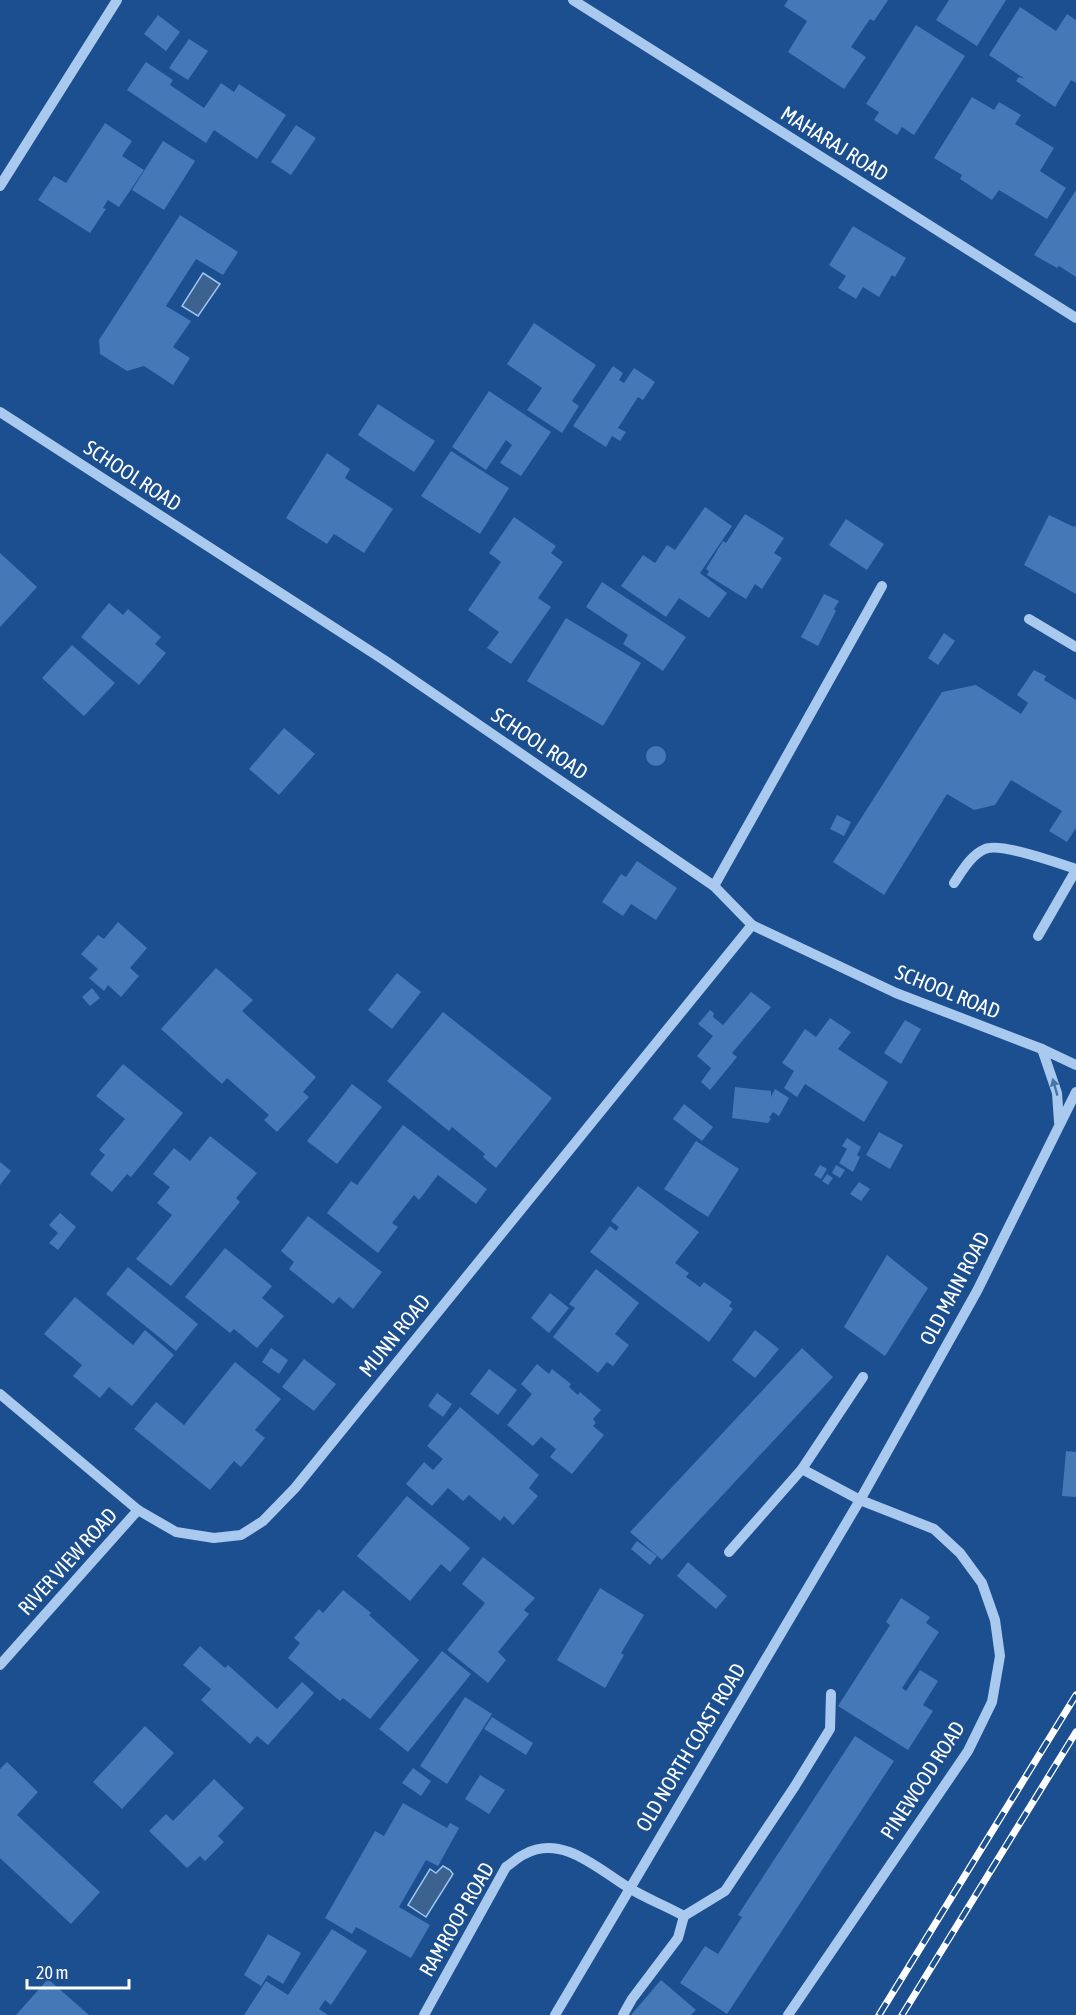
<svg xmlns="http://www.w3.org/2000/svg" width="1076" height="2015" font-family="'Asap Condensed',sans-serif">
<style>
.water{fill:#3c6290;stroke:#9cc4f0;stroke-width:1.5}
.building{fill:#4478b7}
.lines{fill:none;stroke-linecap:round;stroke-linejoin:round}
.minor{stroke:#a9c9ee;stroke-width:10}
.rail-casing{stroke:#fff;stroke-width:7}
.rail{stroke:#1b4f8f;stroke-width:4.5;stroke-dasharray:14;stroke-linecap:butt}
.oneway{fill:#4674ac}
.labels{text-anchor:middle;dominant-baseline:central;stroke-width:5;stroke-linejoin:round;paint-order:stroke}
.street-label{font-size:21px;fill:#fff;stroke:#1b4f8f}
</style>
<rect width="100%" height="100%" fill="#1b4f8f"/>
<g class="water">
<path d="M203 273 220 284 198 316 182 306Z"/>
<path d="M443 1866 450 1870 453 1874 426 1917 408 1905 430 1869 436 1873Z"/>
</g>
<g class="building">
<path d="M788 0H888L874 21 870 19 851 47 866 57 844 89 788 52 807 21 784 6Z"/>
<path d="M949 0H1006L977 46 936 20Z"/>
<path d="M1020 7 1056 31 1067 14 1076 20V83L1071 80 1055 107 1016 81 1019 77 1025 79 989 55Z"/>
<path d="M158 15 180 32 166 51 144 34Z"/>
<path d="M916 25 965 56 914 135 902 127 897 135 874 120 879 112 866 104Z"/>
<path d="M189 39 208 51 188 80 169 68Z"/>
<path d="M146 62 173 80 170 85 204 108 221 83 234 92 239 84 286 115 257 159 214 130 206 143 127 90Z"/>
<path d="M972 97 994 110 999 102 1021 115 1015 124 1054 148 1040 171 1066 188 1047 219 999 190 992 200 960 179 962 175 934 158Z"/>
<path d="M105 123 132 141 122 156 144 170 119 207 108 200 103 208 106 209 90 233 38 200 54 176 66 183Z"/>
<path d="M296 125 316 138 291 175 271 162Z"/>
<path d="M163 141 195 161 164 210 132 190Z"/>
<path d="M1076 190V277L1059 266 1057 268 1034 255Z"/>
<path d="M180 215 238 252 223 275 196 259 166 306 191 321 173 347 190 358 173 385 144 366 127 371 100 354 99 340Z"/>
<path d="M853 226 906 258 895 277 892 275 879 297 863 287 856 299 838 288 846 276 829 265Z"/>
<path d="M534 323 596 365 572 401 579 406 562 433 527 410 542 388 507 364Z"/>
<path d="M613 366 623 373 619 380 624 383 634 368 655 382 643 400 638 397 618 428 626 432 620 441 612 436 606 447 573 426Z"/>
<path d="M489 391 551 432 521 476 500 463 512 445 506 440 486 470 452 447Z"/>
<path d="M378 404 435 441 414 472 358 435Z"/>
<path d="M451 451 509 488 480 534 421 496Z"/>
<path d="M327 453 350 469 345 478 393 509 364 553 334 534 327 544 286 518Z"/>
<path d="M705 507 732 526 700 573 727 593 709 618 679 598 666 617 621 586 643 555 655 563 667 545 675 550Z"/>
<path d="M745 514 784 538 774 553 782 558 762 589 755 584 746 599 707 575 709 571 706 569 723 541 726 543Z"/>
<path d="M1049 515 1074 527 1076 525V594L1024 565Z"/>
<path d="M514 517 556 546 551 553 563 562 538 598 551 607 511 664 487 648 499 632 468 610 501 562 489 553Z"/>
<path d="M846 519 884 544 867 570 829 545Z"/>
<path d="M0 553 37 587 0 627Z"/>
<path d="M602 582 686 637 663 671 623 644 628 635 586 607Z"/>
<path d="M824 594 839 601 834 609 836 611 818 646 801 637Z"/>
<path d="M109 603 123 615 128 609 161 637 155 644 166 653 139 685 81 637Z"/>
<path d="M566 618 641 663 603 726 527 681Z"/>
<path d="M944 633 955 641 938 665 928 658Z"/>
<path d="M72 645 115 683 84 716 42 678Z"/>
<path d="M1034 670 1046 676 1044 680 1076 700V828L1067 842 1049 831 1062 811 1011 780 995 805 974 810 947 794 884 895 833 862 942 692 976 685 1021 714 1028 703 1017 695Z"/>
<path d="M284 728 315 754 279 795 249 769Z"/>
<circle cx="656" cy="756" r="10"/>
<path d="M837 815 851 822 844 836 830 829Z"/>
<path d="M637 861 677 888 656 920 631 904 623 916 602 902 621 874 626 877Z"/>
<path d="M118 922 147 948 130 968 139 976 121 997 108 985 104 991 89 978 98 969 81 954 98 935 104 939Z"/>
<path d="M216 968 253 1000 242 1011 316 1077 303 1092 309 1097 277 1132 264 1120 269 1115 227 1078 222 1084 161 1029Z"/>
<path d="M397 973 421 992 392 1029 368 1010Z"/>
<path d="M92 988 100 998 90 1006 82 997Z"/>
<path d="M751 992 771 1007 732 1053 737 1057 710 1090 701 1082 711 1068 697 1056 713 1036 698 1024 710 1010 714 1013 713 1017 723 1025Z"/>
<path d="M443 1012 552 1098 496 1168 483 1157 485 1154 452 1127 449 1131 387 1081Z"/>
<path d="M830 1018 851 1032 838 1049 888 1082 864 1122 805 1084 797 1097 784 1088 794 1071 782 1063 805 1029 816 1037Z"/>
<path d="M905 1020 921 1029 901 1064 884 1053Z"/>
<path d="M123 1064 183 1113 131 1177 127 1174 112 1192 90 1174 105 1155 99 1150 125 1119 96 1096Z"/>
<path d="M352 1084 382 1107 337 1164 307 1141Z"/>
<path d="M735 1087 771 1091V1097L775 1089 789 1098 779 1116 773 1112 769 1118 771 1119 768 1123 732 1118Z"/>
<path d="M684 1104 713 1127 702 1141 673 1119Z"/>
<path d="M403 1125 487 1189 476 1204 438 1175 419 1200 414 1195 392 1223 398 1227 378 1253 327 1213 351 1181 357 1185Z"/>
<path d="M879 1132 903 1145 890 1169 866 1155Z"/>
<path d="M210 1136 257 1173 236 1198 240 1202 171 1286 136 1259 172 1215 157 1203 170 1187 153 1174 174 1148 190 1161Z"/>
<path d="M847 1138 861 1147 857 1155 860 1157 853 1172 839 1163 847 1149 842 1146Z"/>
<path d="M696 1141 739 1169 708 1217 664 1189Z"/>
<path d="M0 1162 11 1171 0 1185Z"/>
<path d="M820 1165 827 1169 821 1179 814 1175Z"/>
<path d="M836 1165 845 1170 840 1178 832 1173Z"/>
<path d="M827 1174 833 1178 828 1185 822 1181Z"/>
<path d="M859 1182 870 1189 861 1201 850 1194Z"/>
<path d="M638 1186 699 1232 675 1263 689 1273 686 1277 700 1287 704 1282 732 1302 729 1306 733 1309 709 1342 590 1252 610 1226 616 1231 619 1227 611 1221Z"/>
<path d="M60 1213 76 1227 58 1250 49 1243 58 1233 49 1225Z"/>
<path d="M308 1216 382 1272 353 1309 339 1297 333 1304 289 1269 294 1262 281 1251Z"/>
<path d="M225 1248 272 1286 262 1298 284 1316 257 1348 234 1329 230 1333 185 1297Z"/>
<path d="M887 1255 928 1288 885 1356 844 1327Z"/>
<path d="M128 1267 198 1324 176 1351 106 1294Z"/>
<path d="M596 1269 639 1303 615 1334 629 1345 613 1366 607 1362 598 1373 553 1337 575 1308 569 1304Z"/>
<path d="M550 1293 569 1308 549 1333 531 1318Z"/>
<path d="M75 1297 133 1345 145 1330 174 1355 132 1406 109 1387 100 1398 73 1376 82 1365 44 1334Z"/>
<path d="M755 1330 779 1349 755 1378 732 1360Z"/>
<path d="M271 1348 288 1360 279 1374 262 1362Z"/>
<path d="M802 1348 833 1377 662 1560 630 1532Z"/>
<path d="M304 1359 336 1384 314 1411 282 1387Z"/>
<path d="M235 1362 281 1399 255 1430 265 1438 241 1467 234 1461 210 1490 134 1429 156 1402 184 1425Z"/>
<path d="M537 1364 549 1374 552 1369 571 1384 569 1387 578 1395 580 1392 601 1410 593 1419 596 1423 593 1426 604 1435 572 1474 550 1457 556 1449 541 1437 533 1446 507 1425 532 1394 521 1384Z"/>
<path d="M489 1369 517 1390 498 1415 470 1394Z"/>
<path d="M437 1393 452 1404 443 1417 428 1406Z"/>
<path d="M460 1407 539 1475 529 1488 538 1496 513 1525 504 1516 500 1521 469 1495 463 1501 448 1488 432 1506 406 1484 424 1462 433 1470 443 1459 427 1446Z"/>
<path d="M1066 1451 1076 1452V1497L1062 1496Z"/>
<path d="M407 1496 470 1548 450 1572 441 1564 410 1601 357 1556Z"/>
<path d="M637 1541 657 1556 650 1565 631 1549Z"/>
<path d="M483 1557 535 1598 524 1610 529 1614 498 1652 506 1660 488 1683 447 1650 485 1603 462 1584Z"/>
<path d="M688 1562 727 1596 716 1609 677 1576Z"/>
<path d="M600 1588 644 1615 621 1653 624 1655 605 1688 557 1660Z"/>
<path d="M343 1590 371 1613 369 1615 419 1660 370 1719 343 1698 340 1701 288 1658 300 1643 294 1638 319 1609 323 1613Z"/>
<path d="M901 1598 930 1617 926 1623 939 1632 902 1688 906 1691 920 1670 938 1681 923 1705 933 1711 908 1750 838 1706 890 1625 886 1622Z"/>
<path d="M200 1646 225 1668 228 1665 277 1709 302 1682 314 1693 268 1745 257 1736 250 1744 201 1700 211 1689 183 1665Z"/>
<path d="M442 1651 471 1674 408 1752 379 1729Z"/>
<path d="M465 1697 492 1714 447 1784 420 1766Z"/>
<path d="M492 1717 533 1743 526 1755 484 1729Z"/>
<path d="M145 1726 174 1753 122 1809 93 1782Z"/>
<path d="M855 1736 894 1761 727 2014 680 1983 705 1946 718 1954 742 1917 738 1915Z"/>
<path d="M7 1762 38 1792 17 1815 100 1892 71 1924 0 1858V1769Z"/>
<path d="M413 1768 431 1781 421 1796 402 1783Z"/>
<path d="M480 1775 505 1790 489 1814 465 1799Z"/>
<path d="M214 1779 244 1808 218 1836 224 1842 205 1861 200 1856 187 1868 149 1831 166 1814 173 1821Z"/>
<path d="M403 1803 447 1828 450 1823 459 1828 438 1866 426 1860 399 1907 430 1925 411 1958 356 1927 352 1934 325 1918 375 1831 384 1836Z"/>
<path d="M332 1929 367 1951 331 2005 325 2000 319 2009 328 2015H244L266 1981 288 1995Z"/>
<path d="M268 1934 301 1953 283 1984 268 1975 261 1986 244 1975Z"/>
<path d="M48 1979 89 2015H16Z"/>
<path d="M661 1980 696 2010 691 2015H631Z"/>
</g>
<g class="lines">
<g class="minor">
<path d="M573 0 1076 318"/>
<path d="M0 186 117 0"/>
<path d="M0 412 384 660 714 886 752 925 896 993 1042 1049 1076 1065"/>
<path d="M1029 619 1076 647"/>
<path d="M954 883C962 871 971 855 985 849 1000 842 1058 863 1076 869"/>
<path d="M714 886 882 586"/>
<path d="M1038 936 1076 870"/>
<path d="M1042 1049 1057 1093 1059 1122"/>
<path d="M0 1394 138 1510 176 1532 214 1538 241 1535 263 1521 295 1488 752 925"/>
<path d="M729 1552 802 1469"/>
<path d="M0 1665 138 1510"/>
<path d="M424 2015 506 1867C512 1863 518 1857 525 1854 561 1834 597 1868 626 1886 644 1898 665 1905 684 1916L725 1891 795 1786 830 1729 831 1694"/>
<path d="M555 2015 860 1500 977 1291 1076 1092"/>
<path d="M623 2015 632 1999 678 1938 684 1916"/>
<path d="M788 2015 968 1751 992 1702 1000 1656 995 1620 982 1583 960 1553 934 1529 860 1500 802 1469 863 1377"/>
</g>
<defs>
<g id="rail">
<path d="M879 2015 1076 1695"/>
<path d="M902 2015 1076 1732"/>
</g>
</defs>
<use href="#rail" class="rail-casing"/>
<use href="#rail" class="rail"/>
</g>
<defs><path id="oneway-solid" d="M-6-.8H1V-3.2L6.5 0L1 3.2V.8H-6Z" transform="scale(1.5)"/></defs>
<use class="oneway" href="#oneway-solid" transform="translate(1055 1087) rotate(-106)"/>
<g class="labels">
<g class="street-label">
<text transform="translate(835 143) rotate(32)">MAHARAJ ROAD</text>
<text transform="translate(133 475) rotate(33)">SCHOOL ROAD</text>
<text transform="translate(540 743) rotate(34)">SCHOOL ROAD</text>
<text transform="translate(948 991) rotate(22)">SCHOOL ROAD</text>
<text transform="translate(954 1288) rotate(-62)">OLD MAIN ROAD</text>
<text transform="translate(394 1335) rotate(-51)">MUNN ROAD</text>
<text transform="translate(67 1561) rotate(-48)">RIVER VIEW ROAD</text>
<text transform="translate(690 1747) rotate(-59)">OLD NORTH COAST ROAD</text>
<text transform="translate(922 1780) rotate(-57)">PINEWOOD ROAD</text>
<text transform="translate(456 1919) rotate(-60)">RAMROOP ROAD</text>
</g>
</g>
<path d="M27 1979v9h102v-9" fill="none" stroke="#ffffff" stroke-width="3"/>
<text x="36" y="1979" font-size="18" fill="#ffffff" stroke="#1b4f8f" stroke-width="4.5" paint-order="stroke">20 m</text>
</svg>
